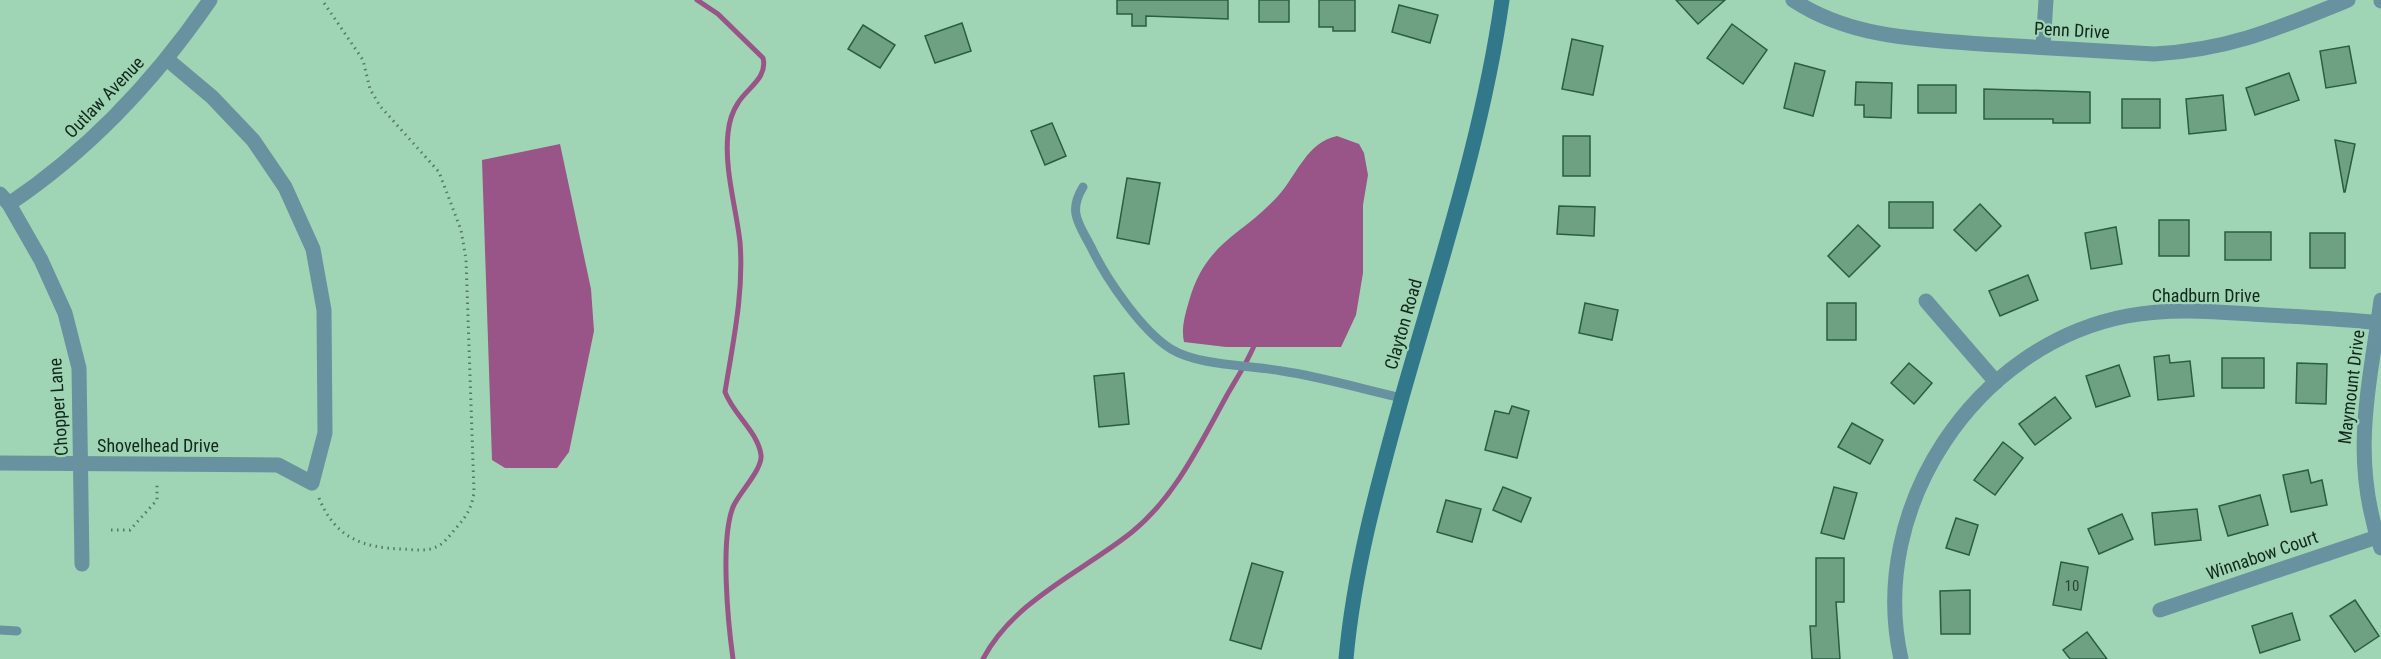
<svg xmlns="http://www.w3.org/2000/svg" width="2381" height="659" font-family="'Roboto Condensed',sans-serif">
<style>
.water{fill:#995587}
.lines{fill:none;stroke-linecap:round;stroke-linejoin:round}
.stream{stroke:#995587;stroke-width:5}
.building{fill:#6da182;stroke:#2a5d42;stroke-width:1.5}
.path{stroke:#567b65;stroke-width:3;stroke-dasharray:1.5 4.5;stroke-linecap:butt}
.lane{stroke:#68929f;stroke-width:9}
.street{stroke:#68929f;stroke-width:15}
.secondary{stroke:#32788b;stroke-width:15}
.labels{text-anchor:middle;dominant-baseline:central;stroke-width:4.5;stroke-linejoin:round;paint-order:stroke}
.number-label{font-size:15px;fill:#2a4636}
.street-label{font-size:18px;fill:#13281c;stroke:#9fd5b4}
</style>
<rect width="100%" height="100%" fill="#9fd5b4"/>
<g class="water">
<path d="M1337 136 1359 144 1364 153 1368 175 1363 205V273L1356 315 1341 347H1226L1184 342C1181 328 1185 315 1189 301 1206 241 1241 237 1278 196 1297 175 1307 142 1337 136Z"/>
<path d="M560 144 591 289 594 331 569 452 557 468H505L492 460 482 160Z"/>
</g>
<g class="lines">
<g class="stream">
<path d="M697 0 718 14 763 58C768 78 747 88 738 103 732 112 729 123 728 133 724 169 736 207 740 242 744 293 733 342 725 392 733 414 758 432 761 455 763 469 738 494 733 507 720 540 728 623 733 659"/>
<path d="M983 659C1014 600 1082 572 1132 532 1175 497 1200 444 1226 397 1236 379 1249 360 1256 341"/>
</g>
</g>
<g class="building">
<path d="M1117 0H1228V19L1146 16V26H1132V14H1117Z"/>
<rect x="1259" y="0" width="30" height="22"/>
<path d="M1319 0H1355V31H1333V27H1319Z"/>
<path d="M1676 0H1725L1698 24Z"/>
<path d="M1399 5 1438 15 1430 43 1392 32Z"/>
<path d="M962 23 971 51 935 63 925 36Z"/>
<path d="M1732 24 1767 50 1743 84 1707 58Z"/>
<path d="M863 25 895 45 880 68 848 49Z"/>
<path d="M1572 39 1603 46 1593 95 1562 89Z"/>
<path d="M2349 46 2356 83 2326 88 2320 51Z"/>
<path d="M1795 63 1825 71 1813 116 1784 108Z"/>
<path d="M2289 73 2299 100 2255 115 2246 88Z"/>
<path d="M1856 82 1892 83 1891 118 1864 117V105H1855Z"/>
<rect x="1918" y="85" width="38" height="28"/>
<path d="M1984 89 2090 92V123H2053V119H1984Z"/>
<path d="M2223 95 2226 130 2189 134 2186 99Z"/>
<rect x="2122" y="99" width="38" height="29"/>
<path d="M1052 123 1066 156 1045 165 1031 131Z"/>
<rect x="1563" y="136" width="27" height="40"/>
<path d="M2335 140 2355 144 2345 192H2344Z"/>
<path d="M1127 178 1160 183 1149 244 1117 238Z"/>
<rect x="1889" y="202" width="44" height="26"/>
<path d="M1980 204 2001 226 1976 251 1954 230Z"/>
<path d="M1559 206 1595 207 1594 236 1557 234Z"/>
<rect x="2159" y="220" width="30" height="36"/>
<path d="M1858 225 1880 246 1849 277 1828 256Z"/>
<path d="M2116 227 2122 264 2091 269 2085 233Z"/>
<rect x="2225" y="232" width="46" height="28"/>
<rect x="2310" y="233" width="35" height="35"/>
<path d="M2028 275 2038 300 2000 316 1989 291Z"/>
<path d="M1585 303 1618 310 1612 340 1579 333Z"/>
<rect x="1827" y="303" width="29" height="37"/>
<path d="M2169 355 2170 363 2190 361 2194 396 2158 400 2154 357Z"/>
<rect x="2222" y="358" width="42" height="30"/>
<path d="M1909 363 1932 383 1914 404 1891 383Z"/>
<path d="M2297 363 2327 364 2326 404 2296 403Z"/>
<path d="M2119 365 2130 396 2096 407 2086 376Z"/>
<path d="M1124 373 1129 424 1099 427 1094 376Z"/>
<path d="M2055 397 2071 418 2035 445 2019 424Z"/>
<path d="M1512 406 1529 411 1517 458 1485 450 1495 411 1509 414Z"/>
<path d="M1852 423 1883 440 1870 464 1838 447Z"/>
<path d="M2003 442 2023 458 1995 495 1974 480Z"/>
<path d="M2308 470 2311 483 2322 480 2327 505 2291 512 2283 475Z"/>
<path d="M1503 487 1531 498 1521 522 1493 510Z"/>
<path d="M1834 487 1857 493 1844 539 1821 533Z"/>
<path d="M2260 495 2268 525 2228 536 2219 506Z"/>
<path d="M1446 500 1481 509 1472 542 1437 532Z"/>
<path d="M2197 509 2201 540 2155 545 2152 513Z"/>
<path d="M2122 514 2133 539 2099 554 2088 529Z"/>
<path d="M1956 518 1978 525 1969 555 1946 548Z"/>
<path d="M1816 558H1844V602H1836L1840 659H1812L1810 626H1816Z"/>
<path d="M2061 562 2088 567 2081 610 2053 605Z"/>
<path d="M1252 563 1283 572 1261 649 1230 640Z"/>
<path d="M1970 590V634H1941L1940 591Z"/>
<path d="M2355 600 2379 636 2355 652 2330 616Z"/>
<path d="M2292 613 2300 640 2260 653 2252 626Z"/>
<path d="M2087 632 2107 659H2070L2063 650Z"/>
</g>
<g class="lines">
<g class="path">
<path d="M319 498C335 538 363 548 403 549 416 550 429 552 440 545 446 541 451 534 456 528 466 517 472 508 474 492L466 259 461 230 439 172 380 106 370 89 363 60 322 0"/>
<path d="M111 530H130L157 500V484"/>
</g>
<g class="lane">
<path d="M1083 187C1067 213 1080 225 1092 249 1107 280 1142 331 1171 349 1199 366 1249 365 1282 371 1322 377 1362 389 1402 398"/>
<path d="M0 630 17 631"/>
</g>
<g class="street">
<path d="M1793 0C1853 40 1929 40 1999 45 2051 48 2102 51 2154 54 2230 50 2279 28 2348 0"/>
<path d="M2381 0V1"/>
<path d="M2043 47 2046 0"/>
<path d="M0 194 9 204 41 260 65 313 79 368 82 564"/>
<path d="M9 204C91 149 155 80 210 0"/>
<path d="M2381 300C2369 390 2350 458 2381 548"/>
<path d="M1926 301 1996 382"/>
<path d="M0 463 278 465 312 483 325 433 324 310 313 249 285 187 253 140 212 97 168 60"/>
<path d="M2160 610 2377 537"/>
<path d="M1901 659C1867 508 1975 345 2127 316 2174 307 2220 312 2267 315 2305 317 2343 319 2381 323"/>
</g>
<path class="secondary" d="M1346 659C1354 569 1378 484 1402 397 1439 266 1483 135 1502 0"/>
</g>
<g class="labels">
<g class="number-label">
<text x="2072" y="586">10</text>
</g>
<g class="street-label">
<text transform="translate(2072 30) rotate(3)">Penn Drive</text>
<text transform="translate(104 97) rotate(-46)">Outlaw Avenue</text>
<text x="2206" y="295">Chadburn Drive</text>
<text transform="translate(1403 324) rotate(-74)">Clayton Road</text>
<text transform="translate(2351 387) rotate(-83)">Maymount Drive</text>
<text transform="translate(58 407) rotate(-94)">Chopper Lane</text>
<text x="158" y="445">Shovelhead Drive</text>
<text transform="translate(2262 555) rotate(-19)">Winnabow Court</text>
</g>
</g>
</svg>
